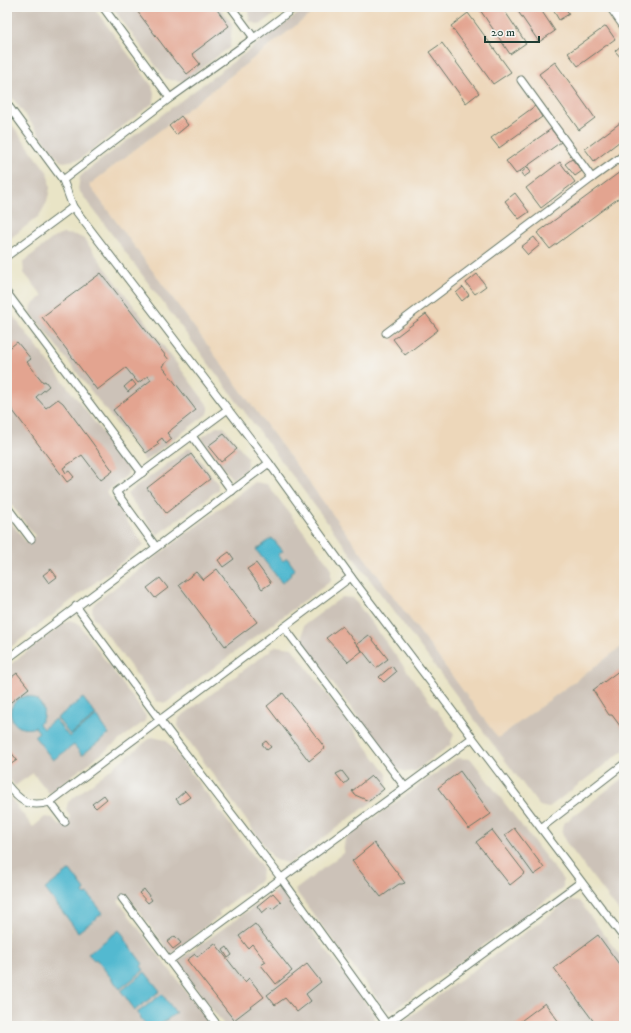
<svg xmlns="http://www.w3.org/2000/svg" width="631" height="1033" font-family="'IM FELL DW Pica',serif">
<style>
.built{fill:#edd7ba}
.industrial{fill:#ccc2b8}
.water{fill:#52b9d0;stroke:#387b82}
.building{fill:#e3a490}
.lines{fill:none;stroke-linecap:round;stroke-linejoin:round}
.service-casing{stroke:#667767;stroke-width:9}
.service{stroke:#fff;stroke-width:7}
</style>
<rect width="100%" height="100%" fill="#f6f6f2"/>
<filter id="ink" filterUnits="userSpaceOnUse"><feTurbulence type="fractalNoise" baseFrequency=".025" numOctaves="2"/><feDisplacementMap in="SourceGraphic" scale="8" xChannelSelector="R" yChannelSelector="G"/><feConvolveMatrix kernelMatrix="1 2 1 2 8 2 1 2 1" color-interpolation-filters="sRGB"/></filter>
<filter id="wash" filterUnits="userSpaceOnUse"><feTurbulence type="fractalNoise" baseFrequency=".012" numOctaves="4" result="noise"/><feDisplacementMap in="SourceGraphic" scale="16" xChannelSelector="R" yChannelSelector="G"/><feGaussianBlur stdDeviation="0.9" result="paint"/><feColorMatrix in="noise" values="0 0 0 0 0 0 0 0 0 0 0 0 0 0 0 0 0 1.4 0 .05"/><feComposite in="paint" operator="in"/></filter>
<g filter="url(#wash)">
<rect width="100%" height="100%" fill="#e9e4c6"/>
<path class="built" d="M320 7H624V645L498 738 89 185Z"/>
<g class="industrial">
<path d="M7 7H93L152 86 155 96 153 103 80 159 64 162 60 161 7 91Z"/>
<path d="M112 7H219L232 24 230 47 184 81 170 80 165 78Z"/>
<path d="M246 7H285L260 25 249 21V11Z"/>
<path d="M307 7H320L89 185 498 738 624 645V750L548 808 540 806 537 803 78 189 80 177 85 172Z"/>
<path d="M7 118 48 173 50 188 47 202 39 216 7 241Z"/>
<path d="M63 234 76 235 84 239 209 407V411L207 414 145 461 31 313 32 305 43 296 24 273 23 262 53 238Z"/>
<path d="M7 308 129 467 127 475 106 492 144 545 7 650V517L26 542 35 536 7 499Z"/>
<path d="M218 426 224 427 248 458 246 469 232 479 201 438Z"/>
<path d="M190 447 218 484V490L157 535 127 494Z"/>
<path d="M255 482 267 484 331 567V581L166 703 156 701 93 616 92 607 96 602Z"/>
<path d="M342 597 353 598 454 734 450 745 415 771 407 772 397 769 303 644V626Z"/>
<path d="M69 620 78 623 146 716 145 721 49 793 33 773 15 786 7 776V667Z"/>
<path d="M276 646 292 648 387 774V791L289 863 275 860 178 726 179 718Z"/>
<path d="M152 737 166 740 262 867 261 880 219 912 220 915 171 954 127 895 118 901 212 1026H7V794L33 827 45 817 53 818 60 826 71 818 66 810 68 802Z"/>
<path d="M457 758 471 759 563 880V888L393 1010 385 1009 295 890 343 853 345 839Z"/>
<path d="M624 777V918L565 841 562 832 563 824Z"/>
<path d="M280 888 375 1016 373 1026H225L176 962Z"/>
<path d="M570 900 579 901 624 961V1026H401V1023Z"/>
</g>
<g class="water">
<path d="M272 538 283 551 278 555 283 561 287 558 295 569 290 573 291 575 282 583 256 550Z"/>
<path d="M26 696C41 698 49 712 39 724L43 729 55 719 69 737 97 716 109 734 82 755 74 745 53 760 34 736 39 732 35 727C10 736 0 702 26 696Z"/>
<path d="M83 698 96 715 70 735 57 718Z"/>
<path d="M70 870 85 890 83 893 85 895 88 894 103 913 78 932 45 889Z"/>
<path d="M119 930 125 937 124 939 143 964 141 966 144 970 120 989 96 959 94 960 88 954Z"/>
<path d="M145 972 160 991 135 1010 121 991Z"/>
<path d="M162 994 176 1013 158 1026H147L137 1013Z"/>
</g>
<g id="blocks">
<g class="building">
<path d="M134 7H215L229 26 192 54 200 64 187 74 178 63 177 64Z"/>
<path d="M478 7H502L526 43 510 54Z"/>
<path d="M515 7H539L555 31 539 42Z"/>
<path d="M555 7H565L569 14 559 20 552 8Z"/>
<path d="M468 13 511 72 493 84 451 26Z"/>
<path d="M606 26 615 39 578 66 568 53Z"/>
<path d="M442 43 479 93 466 103 429 52Z"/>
<path d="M623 44 624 58 622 59 615 51Z"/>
<path d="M555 62 595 118 579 130 539 74Z"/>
<path d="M535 106 542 117 499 148 491 138Z"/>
<path d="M181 116 188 125 176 135 169 126Z"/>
<path d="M624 120V138L594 161 585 149Z"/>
<path d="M551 129 561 142 516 174 506 161Z"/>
<path d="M572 159 582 171 575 176 565 164Z"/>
<path d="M560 162 575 182 541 208 526 188Z"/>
<path d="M528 167 531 172 524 177 521 173Z"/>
<path d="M624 169V194L550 249 537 233Z"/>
<path d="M515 193 529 212 519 219 505 201Z"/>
<path d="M534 237 540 245 528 255 521 247Z"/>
<path d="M101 273 169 360 162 366 196 410 167 433 172 439 166 444 162 438 157 442 159 444 146 453 113 410 151 380 148 376 138 383 126 368 97 390 42 317Z"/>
<path d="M477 274 486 286 475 294 466 283Z"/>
<path d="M463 287 469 295 462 301 456 293Z"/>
<path d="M426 314 438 330 405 355 393 339Z"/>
<path d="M17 342 31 359 27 362 43 382 45 381 49 386 36 397 46 408 58 399 63 403 113 471 101 480 82 455 63 468 66 473 69 471 74 477 67 482 7 403V350Z"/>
<path d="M132 380 136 385 128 392 124 387Z"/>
<path d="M224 434 237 449 221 462 208 446Z"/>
<path d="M191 454 210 479 166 513 147 488Z"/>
<path d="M229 552 234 559 223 567 218 560Z"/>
<path d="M256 563 271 583 262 589 247 569Z"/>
<path d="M51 569 57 577 49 583 43 575Z"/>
<path d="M217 569 257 622 225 646 179 585 196 572 203 580Z"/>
<path d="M160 578 168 588 155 598 147 588Z"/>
<path d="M342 626 362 651 348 662 326 638Z"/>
<path d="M369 635 388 659 376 668 357 644Z"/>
<path d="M392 666 396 672 384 682 379 677Z"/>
<path d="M620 670 624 676 623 730 612 715H609L593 690Z"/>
<path d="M17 673 29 688 7 705V681Z"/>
<path d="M283 693 325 748 309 761 267 706Z"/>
<path d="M266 741 271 747 267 750 262 744Z"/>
<path d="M7 747 17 760 7 767Z"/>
<path d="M342 771 349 780 344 784 336 774Z"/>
<path d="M460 771 491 814 469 829 438 788Z"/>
<path d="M371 776 373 778 374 777 384 789 369 801 355 795 352 791Z"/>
<path d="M185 791 190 797 180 804 176 799Z"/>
<path d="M104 795 107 799 96 808 92 804Z"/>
<path d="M514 828 544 868 534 875 505 835Z"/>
<path d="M492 830 525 873 510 885 476 842Z"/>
<path d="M374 843 405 883 402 884H399L381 897 352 861Z"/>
<path d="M144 889 152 900 148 903 139 893Z"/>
<path d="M273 893 281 902 273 909 269 907 262 913 257 906Z"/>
<path d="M255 924 292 971 276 984 261 965 266 962 252 944 248 948 239 936Z"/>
<path d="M598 935 624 971V1026H597L554 968Z"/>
<path d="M175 936 181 943 173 949 167 942Z"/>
<path d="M215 943 245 982 249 978 264 997 234 1020 187 960 195 954 197 957Z"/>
<path d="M227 947 232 955 228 958 223 950Z"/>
<path d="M307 964 321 982 306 994 311 1001 297 1012 285 998 275 1005 267 995Z"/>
<path d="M545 1003 562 1026H514Z"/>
</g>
</g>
</g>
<g filter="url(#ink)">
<use href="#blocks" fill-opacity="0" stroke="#667767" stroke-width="1"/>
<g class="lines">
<defs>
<g id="service">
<path d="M103 7 170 98"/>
<path d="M231 7 254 38"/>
<path d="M610 7 624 27"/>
<path d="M7 104 63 180 73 207 269 463 351 577 624 938"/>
<path d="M592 178 624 155"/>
<path d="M63 180 170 98 254 38 295 7"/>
<path d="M7 256 73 207"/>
<path d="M7 293 142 473"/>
<path d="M386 333 592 178 521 80"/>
<path d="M192 436 232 491"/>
<path d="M7 507 31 539"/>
<path d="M156 547 116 492 228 409"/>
<path d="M76 606 159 719 281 878 388 1026"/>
<path d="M284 627 405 787"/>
<path d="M7 659 269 463"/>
<path d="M7 785C20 801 28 808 50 802L351 577"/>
<path d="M50 802 65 822"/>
<path d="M541 828 624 764"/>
<path d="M122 898 218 1026"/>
<path d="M169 961 472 738"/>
<path d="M384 1026 581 882"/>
</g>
</defs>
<use href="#service" class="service-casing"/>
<use href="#service" class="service"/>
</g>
</g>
<rect width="631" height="1033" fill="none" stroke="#f6f6f2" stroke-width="24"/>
<path d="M485 36v6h54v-6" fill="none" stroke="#1f3d34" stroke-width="2"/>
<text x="491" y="36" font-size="12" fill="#1f3d34" stroke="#f6f6f2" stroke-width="3" paint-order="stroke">20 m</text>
</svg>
